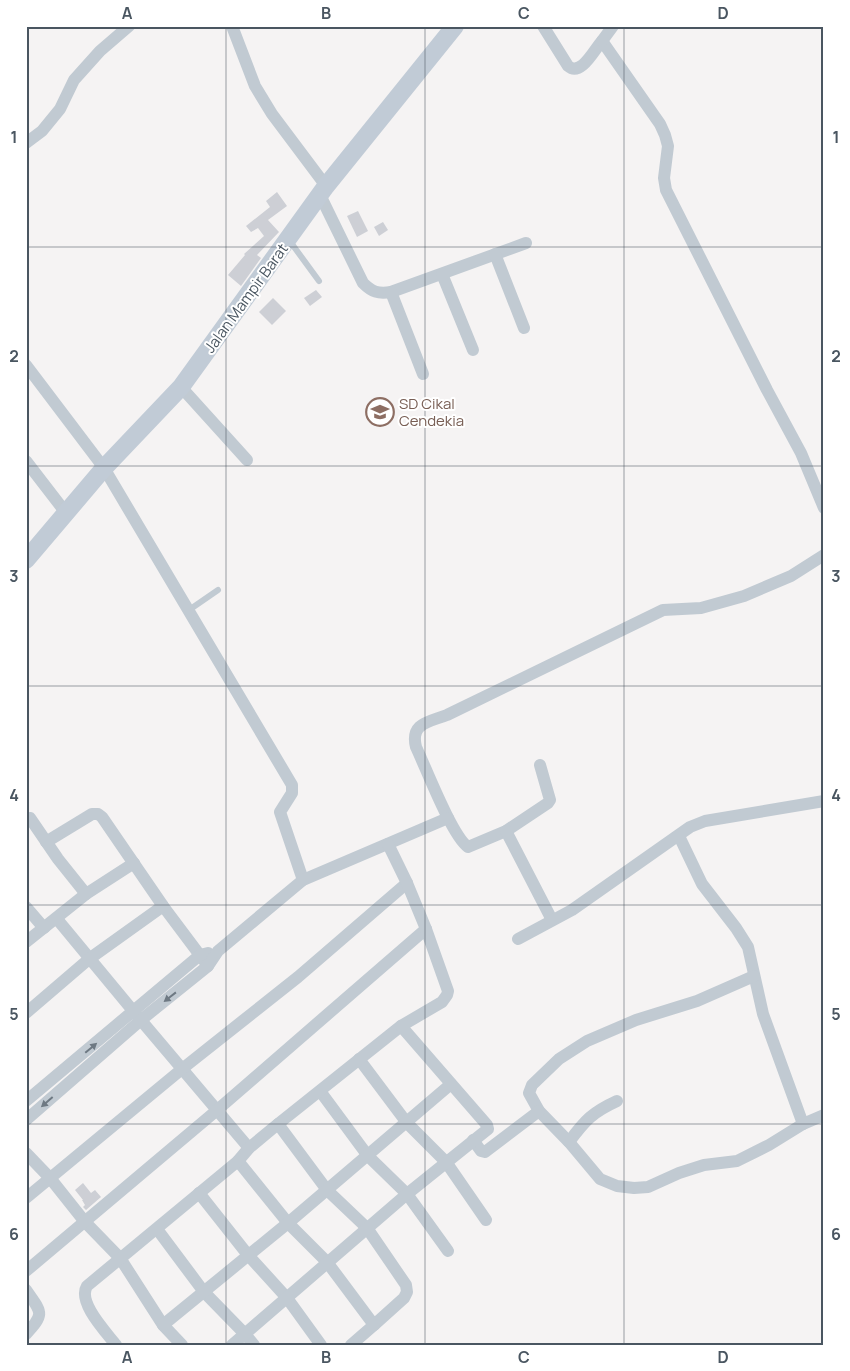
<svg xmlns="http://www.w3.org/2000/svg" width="850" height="1371" font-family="Manrope,sans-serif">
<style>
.building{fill:#cdcfd5}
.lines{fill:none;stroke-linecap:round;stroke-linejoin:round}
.lane{stroke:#c1cad2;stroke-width:6}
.street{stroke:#c1cad2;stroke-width:12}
.secondary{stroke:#c1cbd6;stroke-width:18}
.oneway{fill:#6e7983}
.grid{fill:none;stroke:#4a5661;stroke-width:1;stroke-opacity:0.55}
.labels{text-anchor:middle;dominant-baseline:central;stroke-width:4;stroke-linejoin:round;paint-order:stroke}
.street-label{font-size:15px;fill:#4a5661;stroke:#fff}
.education-label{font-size:15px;fill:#785e54;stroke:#fff;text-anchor:start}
.neatline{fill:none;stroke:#4a5661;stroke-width:2}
.grid-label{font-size:16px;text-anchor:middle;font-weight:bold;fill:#4a5661}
</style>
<rect width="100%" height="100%" fill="#f5f3f3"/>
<g class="building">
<path d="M277 192 287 206 268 220 279 232 257 255 261 258 241 286 228 275 245 255 244 254 264 236 258 228 251 232 246 226 270 207 266 201Z"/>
<path d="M358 211 368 231 357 237 347 216Z"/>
<path d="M383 222 388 230 379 236 374 227Z"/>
<path d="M316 290 322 297 310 306 304 298Z"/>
<path d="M273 298 286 311 272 325 259 312Z"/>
<path d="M83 1183 91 1193 95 1190 101 1197 86 1210 83 1207 85 1205 82 1200H83L75 1190Z"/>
</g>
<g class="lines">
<g class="lane">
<path d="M289 240 319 281"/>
<path d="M189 610 218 590"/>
</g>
<g class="street">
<path d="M232 26 255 86 272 114 326 186"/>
<path d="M543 26 568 66C581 77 594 50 602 41L660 124 665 135 668 146 664 178 666 190 767 390 801 453 824 508"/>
<path d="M602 41 613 26"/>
<path d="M26 143 42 131 60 109 74 80 100 51 129 26"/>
<path d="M320 195 363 283C372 292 378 294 391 292L526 243"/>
<path d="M495 254 524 328"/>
<path d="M442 274 473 350"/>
<path d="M391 292 423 374"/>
<path d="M26 365 104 468 292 785V793L280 812 303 880"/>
<path d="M181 387 247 460"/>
<path d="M26 461 66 513"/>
<path d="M540 765 550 800 548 803 506 831 468 847C452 836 426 768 416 747 410 723 429 722 447 715L663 610 701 608 744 596 791 576 824 555"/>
<path d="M30 818 58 859 86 894"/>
<path d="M506 831 552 920"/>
<path d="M679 836 702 884 736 928 748 947 763 1014 803 1124"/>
<path d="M46 842 92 814H98L102 817 163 906 208 966"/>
<path d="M26 907 44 928"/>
<path d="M57 919 134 1012 249 1148"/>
<path d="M518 939 572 910 690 827 705 821 824 801"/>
<path d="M26 942 86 894 134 863"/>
<path d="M754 976 697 1001 636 1020 587 1041 559 1059 532 1085 529 1093 539 1111 569 1142 600 1179 617 1186 634 1188 648 1187 679 1173 704 1165 737 1161 769 1145 803 1124 824 1115"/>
<path d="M26 1013 89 959 163 906"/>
<path d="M359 1059 407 1123 446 1162 486 1220"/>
<path d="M320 1091 368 1156 407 1194 448 1251"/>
<path d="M26 1101 200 955 208 953"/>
<path d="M26 1120 141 1020 208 966 218 951 303 880 448 818"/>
<path d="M473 1140 481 1151 485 1152 539 1111"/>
<path d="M569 1142C585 1120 593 1112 617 1101"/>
<path d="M26 1153 50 1178 85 1222 120 1258 163 1325 182 1345"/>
<path d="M238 1161 288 1223 327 1262 374 1325 404 1298 407 1292 406 1285 367 1228 327 1190 278 1124"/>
<path d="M199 1193 248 1255 287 1298 321 1345"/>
<path d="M26 1198 182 1069 298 977 407 883"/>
<path d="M157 1229 204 1292 245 1334 254 1345"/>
<path d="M26 1271 216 1111 426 929"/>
<path d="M26 1290C41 1312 46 1313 26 1334"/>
<path d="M163 1325 288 1223 451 1084"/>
<path d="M116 1345C106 1332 77 1302 87 1286L238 1161 249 1148 278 1124 401 1026"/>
<path d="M232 1345 407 1194 488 1129 487 1125 401 1026 442 1002 447 995 448 991 426 929 407 883 388 844"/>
<path d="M351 1345 374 1325"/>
</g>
<path class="secondary" d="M26 560 104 468 181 387 326 186 455 26"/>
</g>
<defs><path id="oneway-solid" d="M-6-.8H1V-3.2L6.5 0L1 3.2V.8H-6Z" transform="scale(1.25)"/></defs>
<g class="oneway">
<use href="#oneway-solid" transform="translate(170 997) rotate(142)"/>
<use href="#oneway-solid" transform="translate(91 1048) rotate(-40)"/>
<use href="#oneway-solid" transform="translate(47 1102) rotate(139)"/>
</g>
<path class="grid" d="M226 26V1345M425 26V1345M624 26V1345M26 247H824M26 466H824M26 686H824M26 905H824M26 1124H824"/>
<defs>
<symbol id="school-ring" viewBox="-11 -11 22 22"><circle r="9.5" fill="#fff" stroke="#8d6e63" stroke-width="1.5"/><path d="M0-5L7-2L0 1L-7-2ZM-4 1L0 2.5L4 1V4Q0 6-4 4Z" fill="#8d6e63"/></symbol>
</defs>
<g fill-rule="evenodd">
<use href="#school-ring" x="364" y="396" width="32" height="32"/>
</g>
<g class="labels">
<g class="street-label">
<text transform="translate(246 298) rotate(-54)">Jalan Mampir Barat</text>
</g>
<g class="education-label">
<text x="399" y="403">SD Cikal<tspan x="399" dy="17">Cendekia</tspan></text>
</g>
</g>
<rect width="850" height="1371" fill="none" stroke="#ffffff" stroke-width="55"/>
<rect x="28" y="28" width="794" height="1316" class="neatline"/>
<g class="grid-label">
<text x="127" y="19">A</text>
<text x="326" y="19">B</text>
<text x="524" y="19">C</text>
<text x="723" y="19">D</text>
<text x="14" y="143">1</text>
<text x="836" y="143">1</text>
<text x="14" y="362">2</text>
<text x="836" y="362">2</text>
<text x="14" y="582">3</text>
<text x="836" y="582">3</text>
<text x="14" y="801">4</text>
<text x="836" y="801">4</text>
<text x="14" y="1020">5</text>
<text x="836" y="1020">5</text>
<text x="14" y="1240">6</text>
<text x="836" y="1240">6</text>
<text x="127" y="1363">A</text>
<text x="326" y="1363">B</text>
<text x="524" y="1363">C</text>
<text x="723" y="1363">D</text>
</g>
</svg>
